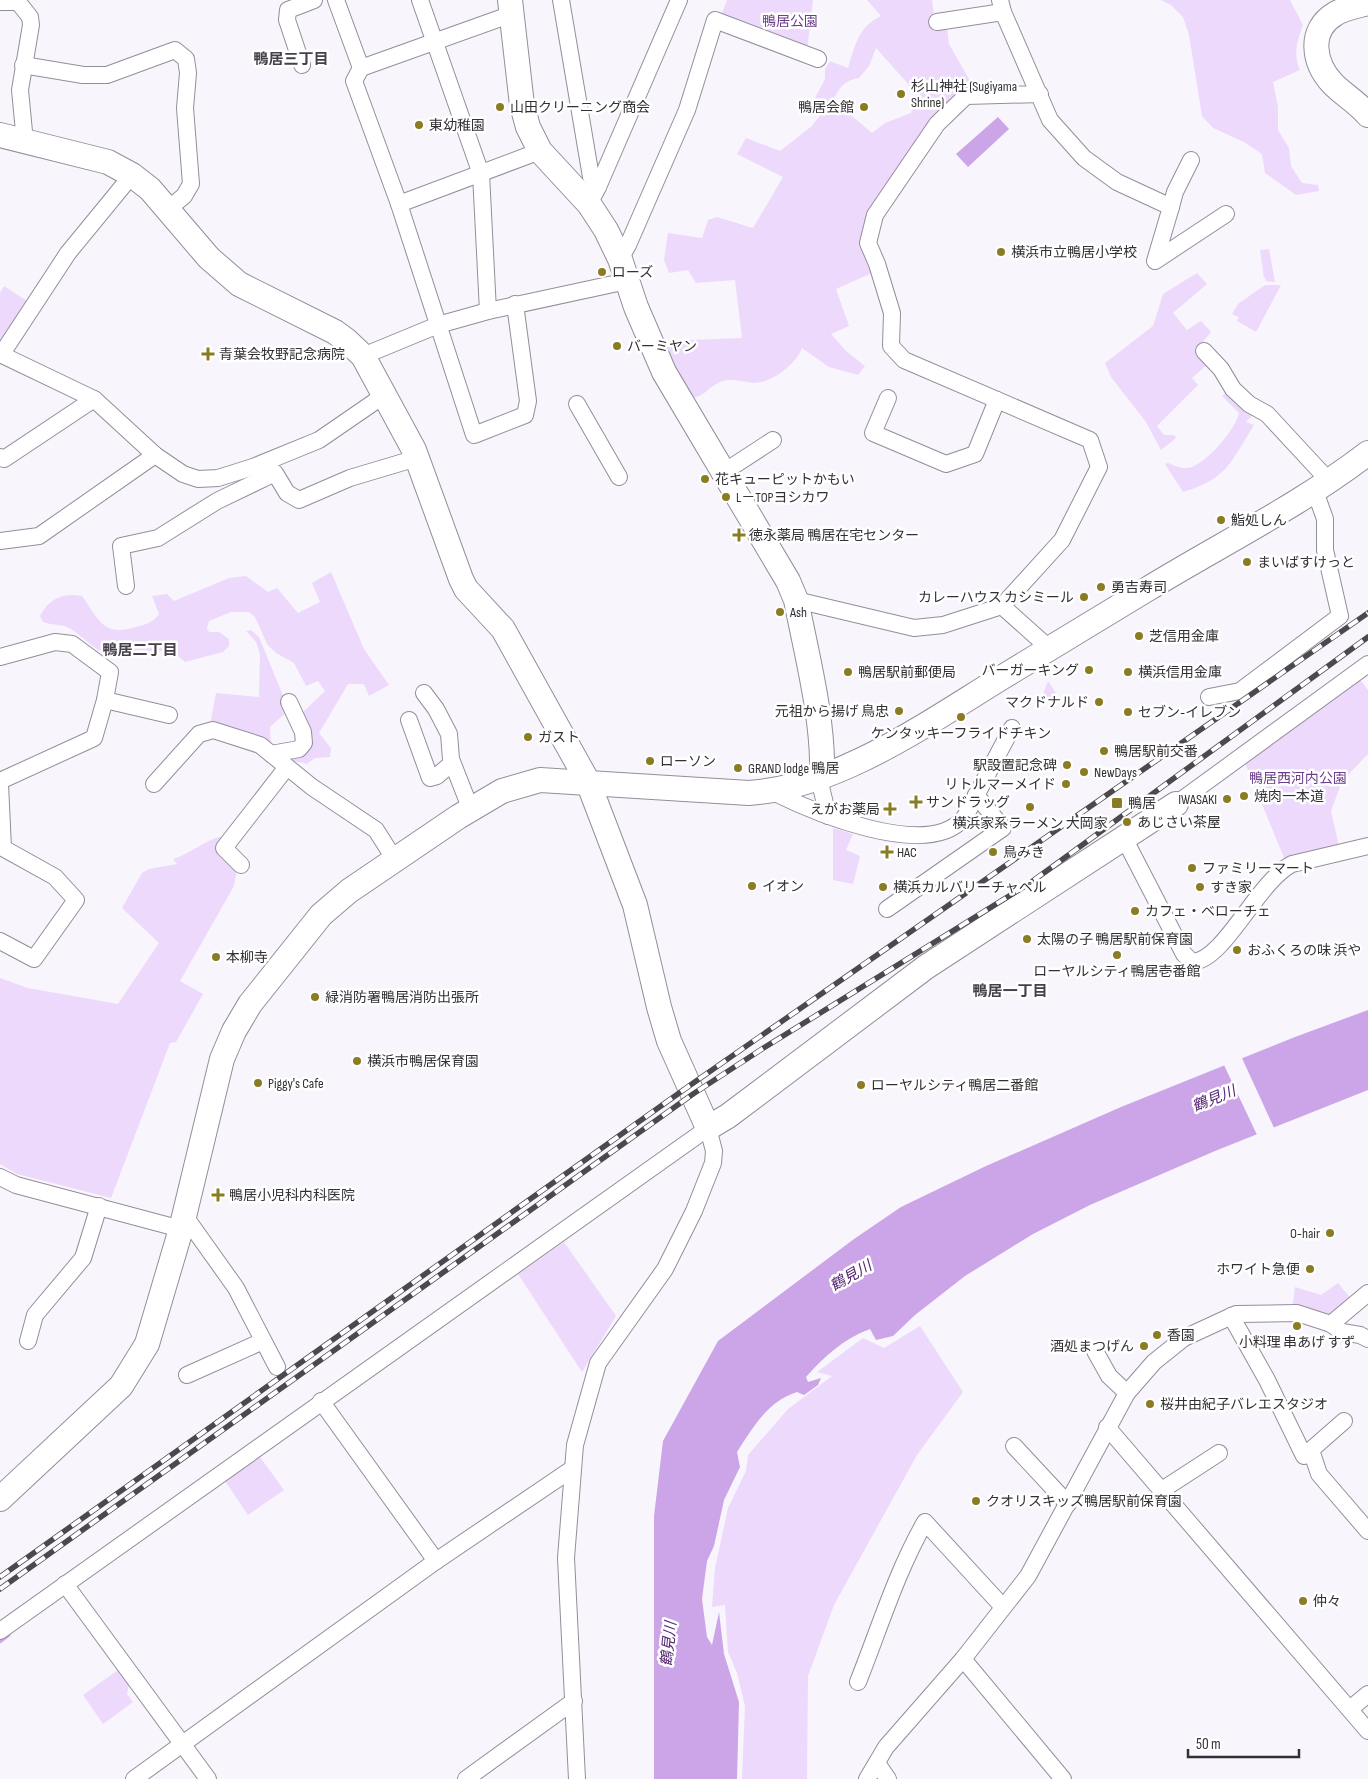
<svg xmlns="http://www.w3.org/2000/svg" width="1368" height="1779" font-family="'Sofia Sans Condensed','Noto Sans JP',sans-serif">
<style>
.green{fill:#edd9fc;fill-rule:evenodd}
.water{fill:#cba5e7}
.pier{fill:#f9f5fd}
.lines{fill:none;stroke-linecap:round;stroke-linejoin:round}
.stream{stroke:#cba5e7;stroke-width:4.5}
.street-casing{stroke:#948d9a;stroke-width:18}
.secondary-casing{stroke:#948d9a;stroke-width:26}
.street{stroke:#fff;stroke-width:16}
.secondary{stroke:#fff;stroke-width:24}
.rail-casing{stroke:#4c494e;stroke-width:5.5}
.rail{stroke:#fff;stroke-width:4;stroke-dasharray:11;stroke-linecap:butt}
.poi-dot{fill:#8a7c22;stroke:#fff;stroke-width:2}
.labels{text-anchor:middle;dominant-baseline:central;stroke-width:5;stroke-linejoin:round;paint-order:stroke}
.park-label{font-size:14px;fill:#6c3d8b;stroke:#fff}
.poi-label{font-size:14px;fill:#333035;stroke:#fff;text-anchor:start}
.neighbourhood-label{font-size:15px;font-weight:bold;fill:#47404c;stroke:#fff}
.water-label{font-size:15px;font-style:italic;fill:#542471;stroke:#fff}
</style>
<rect width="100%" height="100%" fill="#f9f5fd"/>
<g class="green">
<path d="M727 0H813L807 50 720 18Z"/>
<path d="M867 0H932L936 30 947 28 949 44 970 81 969 90 872 214V273L836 289 849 326 831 334 846 351 865 366 858 375 829 367 802 348C796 364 772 383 754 383 745 382 731 378 723 381 709 385 705 398 689 398L679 382 664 341 742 338 735 280 696 283 688 270 669 273 664 260 668 233 702 238 708 220 717 217 753 228 783 177 737 154 746 138 780 151 812 126 827 106 815 98 825 79V69L830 61 848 68C855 46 858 27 881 16ZM876 48 917 94 911 113 885 123 872 133 834 101C837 88 846 80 859 78L869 66Z"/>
<path d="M1161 0H1290L1303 25C1297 41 1293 54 1300 70L1273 82 1278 107V130L1289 148 1291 166 1302 183 1318 185 1319 191 1296 195 1265 173 1262 154 1244 142 1213 128 1202 116 1189 35 1183 17 1171 5Z"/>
<path d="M1269 249 1275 282 1265 281 1266 278H1264L1260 250Z"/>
<path d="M1197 273 1207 284 1173 313 1187 330 1201 321 1211 332 1197 349 1209 363 1192 378 1198 385 1157 426 1164 435H1174L1176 438 1161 450 1146 422 1111 377 1105 363 1153 326 1163 294Z"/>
<path d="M1265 285H1281L1256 332 1237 321 1239 317 1232 314 1238 304Z"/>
<path d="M4 286 30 303 0 343V293Z"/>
<path d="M1227 392 1254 414 1246 422 1254 425C1231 461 1228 479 1183 492L1165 464 1168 463C1174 465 1180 469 1187 468 1204 467 1236 429 1239 413L1222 396Z"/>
<path d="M331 572 364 649 389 685 369 696 364 684H348L319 733 331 748 330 757 315 758 307 764C298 760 291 764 282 758L298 755 299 716 325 691 318 681 306 686 294 663 276 653 267 644 255 617 249 612H231L209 621 207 628 209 632H219L229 639V646L223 652 185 662C164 640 141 658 116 656 96 654 85 637 69 628 62 624 51 625 43 622L40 616C48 599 64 592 82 596 99 620 103 637 136 627 146 624 153 623 159 614L152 596 167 594 174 601 229 578 246 576 268 592 277 588 298 613 320 602 312 583Z"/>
<path d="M251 630 259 637 289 710 270 727 271 746 210 725 216 693 259 697 260 654 256 642 246 631Z"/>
<path d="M1359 678 1368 690V754L1342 781 1331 811 1339 846 1285 860 1245 763Z"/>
<path d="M1048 681 1056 693 1054 698 1039 705Z"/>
<path d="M833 828 853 834 846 850 860 856 853 884 833 880Z"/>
<path d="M224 836 237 869 234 886 180 981 203 994 176 1042 170 1043 111 1198 17 1174 0 1164V978L28 988 118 1004 159 943 122 908 142 873 149 869 177 864 173 859C190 854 208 838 224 836Z"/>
<path d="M564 1242 616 1316 582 1372 518 1274Z"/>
<path d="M1338 1283 1352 1300 1331 1319 1292 1309 1295 1287 1321 1295Z"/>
<path d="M920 1326 963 1392 917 1455 834 1605 808 1676 807 1779H742L745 1706 737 1673 728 1652 725 1605 712 1607 715 1568 728 1508 746 1471 748 1455 788 1409 832 1376 817 1372 863 1338 884 1348Z"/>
<path d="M260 1457 284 1490 248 1515 225 1481Z"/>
<path d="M118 1670 129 1686 127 1694 133 1702 103 1724 83 1695Z"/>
</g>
<g class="water">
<path d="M998 117 1009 129 968 167 956 154Z"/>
<path d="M1368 1010V1090L1215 1151 1090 1205 1033 1234 965 1276 915 1315 893 1336 876 1340 870 1329C843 1339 825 1356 806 1377L808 1382 821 1378 818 1385 804 1395 797 1392C768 1401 753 1427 737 1452L740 1467 724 1500 714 1546 707 1561 702 1599 707 1637 712 1645 719 1612 724 1654 739 1702 737 1779H654V1516L663 1441 718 1341 854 1239 901 1207 986 1166 1121 1107 1295 1037Z"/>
</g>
<path class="pier" d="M1241 1056 1275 1130 1258 1137 1223 1063Z"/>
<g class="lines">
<path class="stream" d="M0 1641 8 1635"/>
<defs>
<g id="street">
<path d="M336 0 361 68 354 81 399 204 474 435 525 415 528 401 515 304"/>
<path d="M420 0 481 174 488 311"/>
<path d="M561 0 591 177 598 187"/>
<path d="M1000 0 1003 12 1050 120 1084 158 1117 182 1171 207 1155 261 1226 214"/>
<path d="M0 2H18L30 17 31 25 20 90 25 142"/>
<path d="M937 22 1003 12"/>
<path d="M23 65 83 75H107L175 50 186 59 188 73 185 108 191 184 184 196 168 209"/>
<path d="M302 65 287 20 288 10 314 0"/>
<path d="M361 68 512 14"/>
<path d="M399 204 540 151"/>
<path d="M589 204 598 187 679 0"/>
<path d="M1171 207 1175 192 1191 160"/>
<path d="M620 259 628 245 687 110 715 20 818 59"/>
<path d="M1204 351 1221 369 1233 389 1249 404 1267 414 1330 482"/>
<path d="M0 354 94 399 155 455 183 474 198 479 218 478 253 467 319 440 383 396"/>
<path d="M1 355 68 253 132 175"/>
<path d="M363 356 438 325 488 311 627 281"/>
<path d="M888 398 873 433 946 464 975 454 997 400"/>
<path d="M577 404 619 477"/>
<path d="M0 457 4 459 94 399"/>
<path d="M724 472 773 440"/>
<path d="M0 541 39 536 155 455"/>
<path d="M126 586 121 546 158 538 217 501 275 473 287 493 299 500 350 478 417 458"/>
<path d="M796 600 914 628 943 625 1002 606 1062 540 1099 467 1090 440 904 360 891 346 892 313 877 264 868 243 875 215 937 124 966 96 1040 94"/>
<path d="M1002 606 1050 649"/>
<path d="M0 657 55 642 72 644 110 672 105 700 94 738 0 781"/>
<path d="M424 693 436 709 449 734 451 759 471 810"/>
<path d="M1209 697 1240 691 1340 616 1325 550V519L1315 491"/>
<path d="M105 700 169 715"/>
<path d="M409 720 430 778 437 776 452 763"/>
<path d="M271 754 299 749 304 743 303 732 289 702"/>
<path d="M822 777 821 787 828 816"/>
<path d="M0 784 3 848 55 877 76 900 34 959 0 941"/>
<path d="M154 784 199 734 213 730 260 745 312 787 376 830 395 860"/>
<path d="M773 792C813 812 926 860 963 819 969 812 973 800 978 792 989 771 1000 750 1012 728"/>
<path d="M1176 804 1368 664"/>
<path d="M1124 838 1184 954 1192 962C1224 961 1257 882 1292 864L1368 846"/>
<path d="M241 865 224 848 287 767"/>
<path d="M887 909 1003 828 976 795"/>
<path d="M0 1177 16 1185 181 1229"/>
<path d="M184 1215 236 1288 277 1367"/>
<path d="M1231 1316 1267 1380 1304 1456 1344 1421"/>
<path d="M1331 1324 1368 1293"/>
<path d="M28 1341 35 1315 83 1258 99 1206"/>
<path d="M1095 1351 1109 1376 1127 1393"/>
<path d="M187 1375 263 1341"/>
<path d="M321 1401 436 1561"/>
<path d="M1107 1427 1368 1731"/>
<path d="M1014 1446 1068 1504"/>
<path d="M1311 1450 1319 1474 1368 1531"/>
<path d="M1162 1490 1219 1453"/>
<path d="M65 1584 208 1779"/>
<path d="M0 1631 708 1128 714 1151 713 1163 694 1211 665 1269 598 1363 575 1445 566 1558 577 1779"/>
<path d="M963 1659 1063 1779"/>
<path d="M858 1682C880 1627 896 1573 925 1522L1003 1607"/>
<path d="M1350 1709 1368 1694"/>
<path d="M877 1763 888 1779"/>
<path d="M134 1779 436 1561 572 1469"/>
<path d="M466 1779 574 1701"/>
<path d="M867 1779 886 1747 963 1659 1028 1576 1127 1393 1154 1362 1184 1338 1236 1314 1297 1313 1331 1324 1342 1332 1360 1335 1368 1339"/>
</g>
<g id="secondary">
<path d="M510 0 522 105 528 127 540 151 589 204 606 230 620 259 636 307 664 372 788 581 796 600C807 656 824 720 822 777"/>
<path d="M1368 3C1357 6 1344 8 1335 14 1308 30 1313 63 1333 84 1344 95 1358 103 1368 115"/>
<path d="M0 135 108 162 132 175 150 189 209 258 239 284 335 332 346 340 363 356 414 450 461 579 466 589 503 629 588 782 635 905 659 1007 669 1041 708 1128 728 1116 926 967 1176 804"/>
<path d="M0 1499 121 1386 147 1344 181 1229 222 1059 234 1031 250 1004 321 915 349 891 458 817 502 791 540 780 749 793C838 787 926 724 1001 678 1049 649 1098 619 1146 590 1221 544 1299 506 1368 453"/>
</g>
</defs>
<use href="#street" class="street-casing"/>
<use href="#secondary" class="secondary-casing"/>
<use href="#street" class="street"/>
<use href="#secondary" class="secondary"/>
<defs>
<g id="rail">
<path d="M0 1577 689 1086 1368 613"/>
<path d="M0 1589 693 1094 762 1049 1030 883 1368 637"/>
</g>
</defs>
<use href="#rail" class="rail-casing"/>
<use href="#rail" class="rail"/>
</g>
<g class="poi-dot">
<circle cx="901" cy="94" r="5"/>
<circle cx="500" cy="107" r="5"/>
<circle cx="864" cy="107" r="5"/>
<circle cx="419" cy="125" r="5"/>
<circle cx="1001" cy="252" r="5"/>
<circle cx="602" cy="272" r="5"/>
<circle cx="617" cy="346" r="5"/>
<path d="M205.5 346.5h5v5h5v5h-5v5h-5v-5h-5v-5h5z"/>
<circle cx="705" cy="479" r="5"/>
<circle cx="726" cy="497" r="5"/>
<circle cx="1221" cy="520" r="5"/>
<path d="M736.5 527.5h5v5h5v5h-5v5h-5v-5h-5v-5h5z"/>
<circle cx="1247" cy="562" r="5"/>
<circle cx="1101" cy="587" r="5"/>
<circle cx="1084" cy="597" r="5"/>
<circle cx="780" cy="612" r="5"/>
<circle cx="1139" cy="636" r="5"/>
<circle cx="1089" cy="670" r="5"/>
<circle cx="848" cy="672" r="5"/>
<circle cx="1128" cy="672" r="5"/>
<circle cx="1099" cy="702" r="5"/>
<circle cx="899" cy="711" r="5"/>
<circle cx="1128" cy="712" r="5"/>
<circle cx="961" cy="717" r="5"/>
<circle cx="528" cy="737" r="5"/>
<circle cx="1104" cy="751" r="5"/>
<circle cx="650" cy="761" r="5"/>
<circle cx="1067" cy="765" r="5"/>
<circle cx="738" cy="768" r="5"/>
<circle cx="1084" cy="772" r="5"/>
<circle cx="1066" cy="784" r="5"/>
<circle cx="1244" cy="796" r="5"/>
<circle cx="1227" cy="799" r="5"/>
<path d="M913.5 794.5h5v5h5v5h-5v5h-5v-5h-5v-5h5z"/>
<rect x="1111" y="797" width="12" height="12" rx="2.5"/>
<circle cx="1030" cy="807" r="5"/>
<path d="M887.5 801.5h5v5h5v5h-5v5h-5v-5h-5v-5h5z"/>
<circle cx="1127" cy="822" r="5"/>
<path d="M884.5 844.5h5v5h5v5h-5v5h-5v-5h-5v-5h5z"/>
<circle cx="993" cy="852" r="5"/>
<circle cx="1192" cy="868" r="5"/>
<circle cx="752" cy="886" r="5"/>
<circle cx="883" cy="887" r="5"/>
<circle cx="1200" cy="887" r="5"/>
<circle cx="1135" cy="911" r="5"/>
<circle cx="1027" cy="939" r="5"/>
<circle cx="1237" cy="950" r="5"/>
<circle cx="1117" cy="955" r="5"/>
<circle cx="216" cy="957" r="5"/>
<circle cx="315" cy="997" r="5"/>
<circle cx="357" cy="1061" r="5"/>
<circle cx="258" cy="1083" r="5"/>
<circle cx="861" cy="1085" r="5"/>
<path d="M215.5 1187.5h5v5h5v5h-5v5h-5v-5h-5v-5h5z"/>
<circle cx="1330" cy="1233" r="5"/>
<circle cx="1310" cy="1269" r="5"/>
<circle cx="1297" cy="1326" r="5"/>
<circle cx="1157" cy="1335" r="5"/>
<circle cx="1144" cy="1346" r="5"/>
<circle cx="1150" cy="1404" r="5"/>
<circle cx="976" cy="1501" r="5"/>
<circle cx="1303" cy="1601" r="5"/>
</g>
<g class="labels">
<g class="park-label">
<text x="790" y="21">鴨居公園</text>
<text x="1298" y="778">鴨居西河内公園</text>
</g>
<g class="poi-label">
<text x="911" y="86">杉山神社 (Sugiyama<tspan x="911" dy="16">Shrine)</tspan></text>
<text x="510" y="107">山田クリーニング商会</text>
<text x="854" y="107" text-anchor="end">鴨居会館</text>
<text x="429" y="125">東幼稚園</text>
<text x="1011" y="252">横浜市立鴨居小学校</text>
<text x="612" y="272">ローズ</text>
<text x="627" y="346">バーミヤン</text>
<text x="219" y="354">青葉会牧野記念病院</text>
<text x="715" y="479">花キューピットかもい</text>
<text x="736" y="497">L－TOPヨシカワ</text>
<text x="1231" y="520">鮨処しん</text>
<text x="749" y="535">徳永薬局 鴨居在宅センター</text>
<text x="1257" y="562">まいばすけっと</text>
<text x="1111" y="587">勇吉寿司</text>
<text x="1074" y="597" text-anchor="end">カレーハウス カシミール</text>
<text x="790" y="612">Ash</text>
<text x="1149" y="636">芝信用金庫</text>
<text x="1079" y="670" text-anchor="end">バーガーキング</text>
<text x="858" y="672">鴨居駅前郵便局</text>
<text x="1138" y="672">横浜信用金庫</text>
<text x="1089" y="702" text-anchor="end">マクドナルド</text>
<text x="889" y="711" text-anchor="end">元祖から揚げ 鳥忠</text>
<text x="1138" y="712">セブン-イレブン</text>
<text x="961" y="733" text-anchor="middle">ケンタッキーフライドチキン</text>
<text x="538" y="737">ガスト</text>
<text x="1114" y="751">鴨居駅前交番</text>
<text x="660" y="761">ローソン</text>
<text x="1057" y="765" text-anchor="end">駅設置記念碑</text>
<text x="748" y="768">GRAND lodge 鴨居</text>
<text x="1094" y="772">NewDays</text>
<text x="1056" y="784" text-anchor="end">リトルマーメイド</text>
<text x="1254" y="796">焼肉一本道</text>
<text x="1217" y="799" text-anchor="end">IWASAKI</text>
<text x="926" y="802">サンドラッグ</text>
<text x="1128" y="803">鴨居</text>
<text x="880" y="809" text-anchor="end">えがお薬局</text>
<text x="1137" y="822">あじさい茶屋</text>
<text x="1030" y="823" text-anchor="middle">横浜家系ラーメン 大岡家</text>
<text x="897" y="852">HAC</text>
<text x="1003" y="852">鳥みき</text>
<text x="1202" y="868">ファミリーマート</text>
<text x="762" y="886">イオン</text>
<text x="893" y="887">横浜カルバリーチャペル</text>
<text x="1210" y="887">すき家</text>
<text x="1145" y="911">カフェ・ベローチェ</text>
<text x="1037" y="939">太陽の子 鴨居駅前保育園</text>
<text x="1247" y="950">おふくろの味 浜や</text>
<text x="226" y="957">本柳寺</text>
<text x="1117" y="971" text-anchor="middle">ローヤルシティ鴨居壱番館</text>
<text x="325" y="997">緑消防署鴨居消防出張所</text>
<text x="367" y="1061">横浜市鴨居保育園</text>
<text x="268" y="1083">Piggy's Cafe</text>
<text x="871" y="1085">ローヤルシティ鴨居二番館</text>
<text x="229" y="1195">鴨居小児科内科医院</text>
<text x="1320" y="1233" text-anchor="end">O-hair</text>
<text x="1300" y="1269" text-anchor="end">ホワイト急便</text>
<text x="1167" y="1335">香園</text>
<text x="1297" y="1342" text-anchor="middle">小料理 串あげ すず</text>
<text x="1134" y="1346" text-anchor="end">酒処まつげん</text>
<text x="1160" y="1404">桜井由紀子バレエスタジオ</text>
<text x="986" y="1501">クオリスキッズ鴨居駅前保育園</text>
<text x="1313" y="1601">仲々</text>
</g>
<g class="neighbourhood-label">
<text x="291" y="59">鴨居三丁目</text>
<text x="140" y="650">鴨居二丁目</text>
<text x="1010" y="991">鴨居一丁目</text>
</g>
<g class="water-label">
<text transform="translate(1214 1099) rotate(-22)">鶴見川</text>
<text transform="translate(851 1276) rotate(-30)">鶴見川</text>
<text transform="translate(669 1644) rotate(-84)">鶴見川</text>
</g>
</g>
<path d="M1188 1749v8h111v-8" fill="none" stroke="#333035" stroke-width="2.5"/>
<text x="1196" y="1749" font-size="15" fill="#333035" stroke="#ffffff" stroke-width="4" paint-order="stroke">50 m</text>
</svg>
